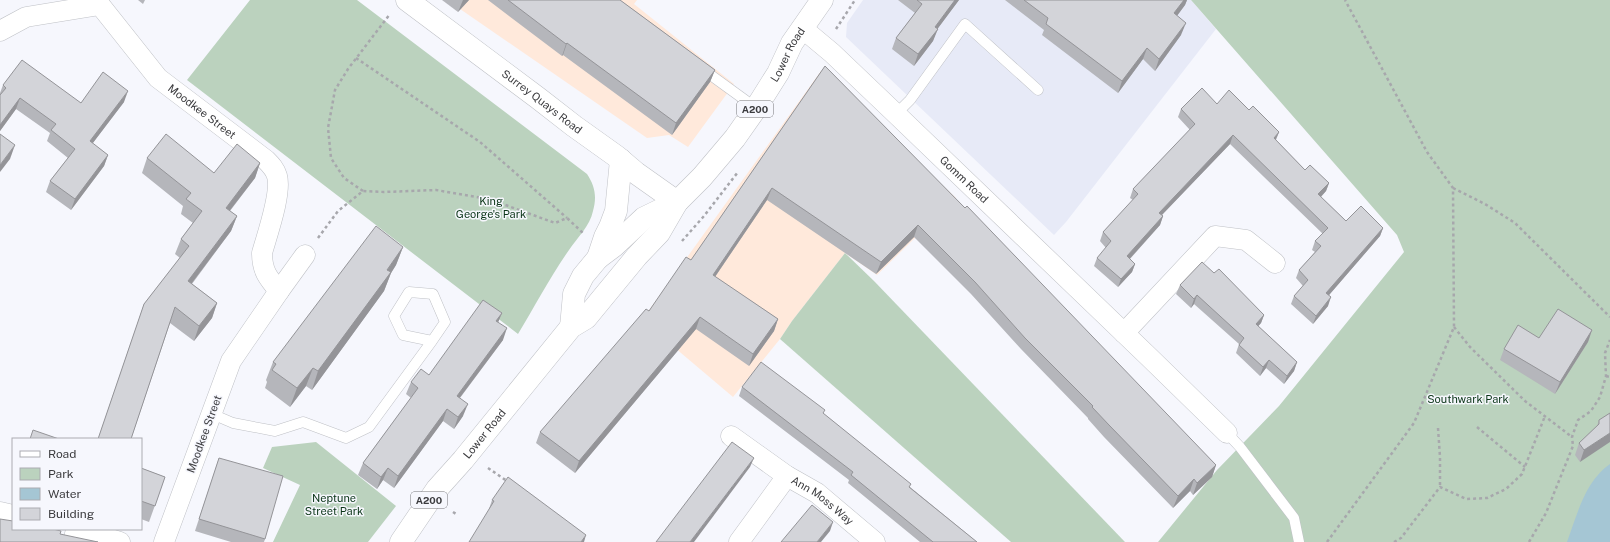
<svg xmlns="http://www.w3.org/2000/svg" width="1610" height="542" font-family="'Public Sans',sans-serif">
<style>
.commercial{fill:#ffe9db}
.built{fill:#e7eaf7}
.green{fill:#bbd2be}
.water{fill:#a5c6d4}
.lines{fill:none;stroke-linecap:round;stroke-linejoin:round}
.service-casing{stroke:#bfc1c6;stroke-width:11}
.minor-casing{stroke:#bfc1c6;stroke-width:21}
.tertiary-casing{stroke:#bfc1c6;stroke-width:23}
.primary-casing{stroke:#bfc1c6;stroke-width:23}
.path{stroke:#a7a7ac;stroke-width:2.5;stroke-dasharray:3 3;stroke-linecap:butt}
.service{stroke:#fff;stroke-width:10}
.minor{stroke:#fff;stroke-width:20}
.tertiary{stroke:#fff;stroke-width:22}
.primary{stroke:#fff;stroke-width:22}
.wall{fill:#b5b6bb}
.shaded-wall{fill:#949498}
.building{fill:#d3d4d9;stroke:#949498}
.labels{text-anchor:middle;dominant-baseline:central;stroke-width:3;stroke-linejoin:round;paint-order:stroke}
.shield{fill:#f6f7fd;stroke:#737377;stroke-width:1}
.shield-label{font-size:10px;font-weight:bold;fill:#3b3b3e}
.street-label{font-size:11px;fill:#3b3b3e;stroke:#f6f7fd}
.park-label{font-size:11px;fill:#0a3517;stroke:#f6f7fd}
</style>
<rect width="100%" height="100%" fill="#f6f7fd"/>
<g class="commercial">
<path d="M447 0H637L634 4 734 84 688 147 669 135 647 138Z"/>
<path d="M821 71 956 198 877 275 845 253 792 321 780 339 733 397 642 320Z"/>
</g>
<path class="built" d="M863 0H1191L1216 29 1066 222 1054 235 846 37 847 23Z"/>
<g class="green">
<path d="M250 0H357L587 174C595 186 597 197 593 211 590 226 577 238 569 250 550 277 535 306 518 334L187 80Z"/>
<path d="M1191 0H1610V542H1158L1217 470 1279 406 1404 252 1397 235Z"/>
<path d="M845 253 874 281 1125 542H1011L780 339 792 321Z"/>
<path d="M316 442 396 506 368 542H273L300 485 263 468 272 447Z"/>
</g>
<path class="water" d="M1610 464V542H1567C1577 515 1585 481 1610 464Z"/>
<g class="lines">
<defs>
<g id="service">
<path d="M701 68 756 108"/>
<path d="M896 114 910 100 965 24 1038 90"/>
<path d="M212 414 233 423 275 431 303 422 346 438 369 427 432 341 445 322 433 294 409 292 394 316 403 335 432 341"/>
<path d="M1227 433 1240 447 1294 518 1299 542"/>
<path d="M68 542 71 529"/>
</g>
<g id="minor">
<path id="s1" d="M802 28 832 53 896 114 1149 357 1227 433"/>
<path id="s2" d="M0 31 26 17 100 5 158 78 266 160C271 165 275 169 277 176 282 193 267 235 262 253 262 271 268 278 279 291L231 361 164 542"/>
<path d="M279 291 305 255"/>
<path d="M1124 333 1215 236 1246 240 1275 263"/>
<path id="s3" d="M731 436 787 476 817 493 875 542"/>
<path d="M0 512 13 515"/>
<path d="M79 529 120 542"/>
<path d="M739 542 787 476"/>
</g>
<g id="tertiary">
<path id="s4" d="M407 0 538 98 574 126 616 156 636 173 677 202"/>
<path d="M598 258 605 237 610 227 616 211 621 160"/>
</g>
<g id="primary">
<path d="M571 327 574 294 583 276 598 258 614 246 644 218 677 202"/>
<path id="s5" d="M401 542 437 489 463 460 571 327 586 318 637 256 659 233 677 202 702 177 735 138 756 108 778 73 792 43 822 0"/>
</g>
</defs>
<use href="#service" class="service-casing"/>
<use href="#minor" class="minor-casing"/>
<use href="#tertiary" class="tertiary-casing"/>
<use href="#primary" class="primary-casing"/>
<g class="path">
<path d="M836 29 855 0"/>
<path d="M356 58 480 142 567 218"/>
<path d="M1453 188 1485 204 1515 223 1610 317"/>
<path d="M363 191 344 178 331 158 328 128 335 90 348 69 390 14"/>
<path d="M318 238 338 211 363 191 384 192 436 190 489 199 555 223 567 218 583 233"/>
<path d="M682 241 704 216 738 172"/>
<path d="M1454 327 1470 347 1525 401 1572 437"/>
<path d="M1606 376 1610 377"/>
<path d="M1477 427 1525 467"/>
<path d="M1438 428 1440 457V487"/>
<path d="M488 468 507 481"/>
<path d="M453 512 456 514"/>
<path d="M1327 542 1414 423 1454 327 1453 188 1427 152 1345 0"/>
<path d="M1394 542 1401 538 1440 487 1466 499 1487 498 1506 489 1522 474 1545 416"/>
<path d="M1529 542 1546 513 1573 446 1572 437 1578 420 1591 411 1600 397 1606 376 1605 353 1610 340"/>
</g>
<use href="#service" class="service"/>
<use href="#minor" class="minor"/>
<use href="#tertiary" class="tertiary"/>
<use href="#primary" class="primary"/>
</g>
<g class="wall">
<path d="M138 0H145L143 4Z"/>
<path d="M442 0H469L458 12Z"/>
<path d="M488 0H620L715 70 710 82 672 135 563 55 562 56Z"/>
<path d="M898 0H959L937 29 933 41 914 66 892 49 896 38 915 13Z"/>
<path d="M1005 0H1187L1185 5 1177 16 1181 35 1155 71 1143 59 1118 93 1042 35 1044 30Z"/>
<path d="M825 66 1216 465 1212 477 1193 495 1190 491 1173 508 1104 437 1088 419V418L1021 349 971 294 914 237 876 274 767 200 715 277 778 319 774 331 749 366 696 329 575 473 536 443 540 432 649 311 691 260Z"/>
<path d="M3 85 81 103 124 102 92 144 108 155 104 166 71 210 46 192 50 181 68 158 47 141 50 133 16 109 0 131V93Z"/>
<path d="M1217 104 1249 110 1279 132 1276 140 1305 170 1329 183 1326 191 1321 197 1346 221 1383 228 1380 236 1329 295 1328 306 1313 324 1291 304 1294 296 1303 286 1296 278 1299 270 1315 252 1312 250 1315 241 1323 234 1230 144 1162 215 1163 216 1160 225 1130 259 1135 264 1132 272 1118 287 1094 266 1097 258 1106 248 1100 241 1103 232 1133 200 1130 198 1133 189 1190 130 1178 117 1181 109Z"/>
<path d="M147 158 214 173 260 163 255 178 230 211 237 216 231 231 192 284 217 303 212 318 194 341 170 323 131 439H98L144 304 180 258 175 254 181 239 193 223 181 214 183 206 142 173Z"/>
<path d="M403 247 396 265 391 273 384 291 312 390 306 386 290 407 265 388 267 382 266 380 273 362Z"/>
<path d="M1214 273 1264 315 1261 323 1258 326 1297 362 1294 371 1284 384 1266 368 1260 376 1236 353 1239 344 1194 304 1191 308 1176 294 1180 285Z"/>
<path d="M502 313 498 322 503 340 460 398 463 416 454 429 443 421 394 488 383 480 377 489 358 475 363 463 411 398 406 394 411 382 429 375Z"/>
<path d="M1592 330 1588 342 1555 394 1500 360 1504 349 1539 338Z"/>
<path d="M742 387 824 414 910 487 977 542H920L848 483 849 480 739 396Z"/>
<path d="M1608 415 1580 462 1575 455 1579 443 1597 426 1599 420Z"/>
<path d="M219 458 265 539 264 542H231L195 531Z"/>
<path d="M141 468 165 477 149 522 141 519Z"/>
<path d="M492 500 584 542 489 509Z"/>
</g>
<g class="shaded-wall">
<path d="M463 0H469L458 12Z"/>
<path d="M955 0H959L933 35 938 29 933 41 914 66 918 54 935 27Z"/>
<path d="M1184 0H1187L1185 5 1170 25 1174 13Z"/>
<path d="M1186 23 1181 35 1155 71 1159 59Z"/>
<path d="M567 43 563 55 562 56 566 44Z"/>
<path d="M1147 48 1143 59 1118 93 1122 81Z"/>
<path d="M715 70 710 82 672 135 676 123Z"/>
<path d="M128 91 124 102 86 152 90 141Z"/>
<path d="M20 98 16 109 0 131V125Z"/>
<path d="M1279 132 1275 141 1274 138Z"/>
<path d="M1233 135 1230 144 1156 221 1159 213Z"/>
<path d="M15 145 10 159 0 172V165Z"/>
<path d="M108 155 104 166 71 210 75 199Z"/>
<path d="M260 163 255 178 220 223 226 208Z"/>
<path d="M1329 183 1326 191 1315 203 1318 194Z"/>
<path d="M772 188 767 200 708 287 713 275Z"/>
<path d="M237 216 231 231 182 296 188 281Z"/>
<path d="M1163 216 1160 225 1124 265 1127 256Z"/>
<path d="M918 225 914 237 876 274 881 262Z"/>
<path d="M1383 228 1380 236 1323 302 1326 293Z"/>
<path d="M403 247 396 265 391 273 384 291 312 390 318 371Z"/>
<path d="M1135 264 1132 272 1118 287 1121 279Z"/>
<path d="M1197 295 1194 304 1191 308 1194 299Z"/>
<path d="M1331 297 1328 306 1313 324 1316 316Z"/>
<path d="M217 303 212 318 194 341 199 326Z"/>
<path d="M502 313 497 325 496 321Z"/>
<path d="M1264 315 1261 323 1253 332 1256 324Z"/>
<path d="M700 317 696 329 575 473 579 461Z"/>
<path d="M778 319 774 331 749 366 753 354Z"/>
<path d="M507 328 503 340 452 408 457 396Z"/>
<path d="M1592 330 1588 342 1555 394 1560 382Z"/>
<path d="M1269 360 1266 368 1260 376 1263 367Z"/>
<path d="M1297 362 1294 371 1284 384 1287 376Z"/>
<path d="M313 368 306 386 290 407 297 388Z"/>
<path d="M468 404 463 416 454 429 458 417Z"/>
<path d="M447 409 443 421 394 488 398 476Z"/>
<path d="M1610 433V442L1580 462 1584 450Z"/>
<path d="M754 458 750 467 694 542H690Z"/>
<path d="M1216 465 1212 477 1193 495 1197 483Z"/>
<path d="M388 468 383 480 377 489 381 477Z"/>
<path d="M1194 479 1190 491 1173 508 1178 496Z"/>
<path d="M833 522 830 531 821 542H817Z"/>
<path d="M586 535 584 542H581Z"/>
</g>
<g class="building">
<path d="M508 0H620L715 70 676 123 567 43 566 44Z"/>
<path d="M917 0H955L935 27 938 29 918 54 896 38 922 4Z"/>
<path d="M1024 0H1184L1174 13 1186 23 1159 59 1147 48 1122 81 1046 24 1048 18Z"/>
<path d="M22 60 81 103 103 72 128 91 90 141 108 155 75 199 50 181 75 149 51 130 56 124 20 98 0 125V95L6 88 3 85Z"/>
<path d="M825 66 965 208 967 206 1216 465 1197 483 1194 479 1178 496 1109 425 1092 407 1093 406 1025 338 975 282 918 225 881 262 772 188 713 275 778 319 753 354 700 317 579 461 540 432 646 309 649 311 686 257 691 260Z"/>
<path d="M1202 88 1217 104 1229 90 1249 110 1253 106 1279 132 1274 138 1305 170 1310 165 1329 183 1318 194 1346 221 1361 206 1383 228 1326 293 1331 297 1316 316 1294 296 1308 280 1299 270 1321 246 1315 241 1328 228 1233 135 1159 213 1163 216 1127 256 1135 264 1121 279 1097 258 1111 241 1103 232 1138 194 1133 189 1195 124 1181 109Z"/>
<path d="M0 134 15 145 0 165Z"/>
<path d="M166 134 214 173 237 144 260 163 226 208 237 216 188 281 217 303 199 326 175 307 131 439H98L144 304 189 246 181 239 202 211 186 199 191 193 147 158Z"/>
<path d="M376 226 403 247 387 270 391 272 318 371 313 368 297 388 272 370 276 364 273 362Z"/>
<path d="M1202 262 1214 273 1219 269 1264 315 1256 324 1297 362 1287 376 1269 360 1263 367 1239 345 1244 338 1197 295 1194 299 1180 285Z"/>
<path d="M483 300 502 313 496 321 507 328 457 396 468 404 458 417 447 409 398 476 388 468 381 477 363 463 418 388 411 382 421 369 429 375Z"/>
<path d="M1558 309 1592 330 1560 382 1504 349 1518 325 1539 338Z"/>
<path d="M761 362 825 410 823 413 911 484 909 487 977 542H933L851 475 853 472 742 387Z"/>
<path d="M1610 413V433L1584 450 1579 443 1599 424V420Z"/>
<path d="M33 430 59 439H30Z"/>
<path d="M732 442 754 458 690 542H656Z"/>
<path d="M219 458 283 476 265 539 199 519Z"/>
<path d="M141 468 165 477 155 506 141 501Z"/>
<path d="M508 477 586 535 581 542H469L494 501 492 500Z"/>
<path d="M812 505 833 522 817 542H781Z"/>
<path d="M0 519 13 521V529H53L61 531 60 534 98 542H0Z"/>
</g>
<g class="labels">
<g class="shield">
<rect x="737" y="101" width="36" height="16" rx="3"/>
<rect x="411" y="492" width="36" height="16" rx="3"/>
</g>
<g class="shield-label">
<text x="755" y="109">A200</text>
<text x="429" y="500">A200</text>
</g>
<g class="street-label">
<text stroke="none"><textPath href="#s5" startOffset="625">Lower Road</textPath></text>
<text stroke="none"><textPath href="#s4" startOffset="169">Surrey Quays Road</textPath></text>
<text stroke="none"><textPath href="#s2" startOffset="253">Moodkee Street</textPath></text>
<text stroke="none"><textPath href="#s1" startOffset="222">Gomm Road</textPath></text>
<text transform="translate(204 434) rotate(-70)">Moodkee Street</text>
<text stroke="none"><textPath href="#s5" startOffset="137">Lower Road</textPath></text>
<text stroke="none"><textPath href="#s3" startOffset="112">Ann Moss Way</textPath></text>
</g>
<g class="park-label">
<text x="491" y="201">King<tspan x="491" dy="13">George's Park</tspan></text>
<text x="1468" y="399">Southwark Park</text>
<text x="334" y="498">Neptune<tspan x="334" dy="13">Street Park</tspan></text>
</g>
</g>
<rect x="12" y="438" width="130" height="92" fill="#f6f7fd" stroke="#abacb1"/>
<rect x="20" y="451" width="20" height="6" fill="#ffffff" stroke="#abacb1"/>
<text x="48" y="458" font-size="12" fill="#3b3b3e">Road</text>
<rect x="20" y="468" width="20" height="12" fill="#bbd2be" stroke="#abacb1"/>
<text x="48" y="478" font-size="12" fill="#3b3b3e">Park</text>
<rect x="20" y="488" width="20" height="12" fill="#a5c6d4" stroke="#abacb1"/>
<text x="48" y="498" font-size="12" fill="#3b3b3e">Water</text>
<rect x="20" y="508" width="20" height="12" fill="#d3d4d9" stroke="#abacb1"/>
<text x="48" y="518" font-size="12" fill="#3b3b3e">Building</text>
</svg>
